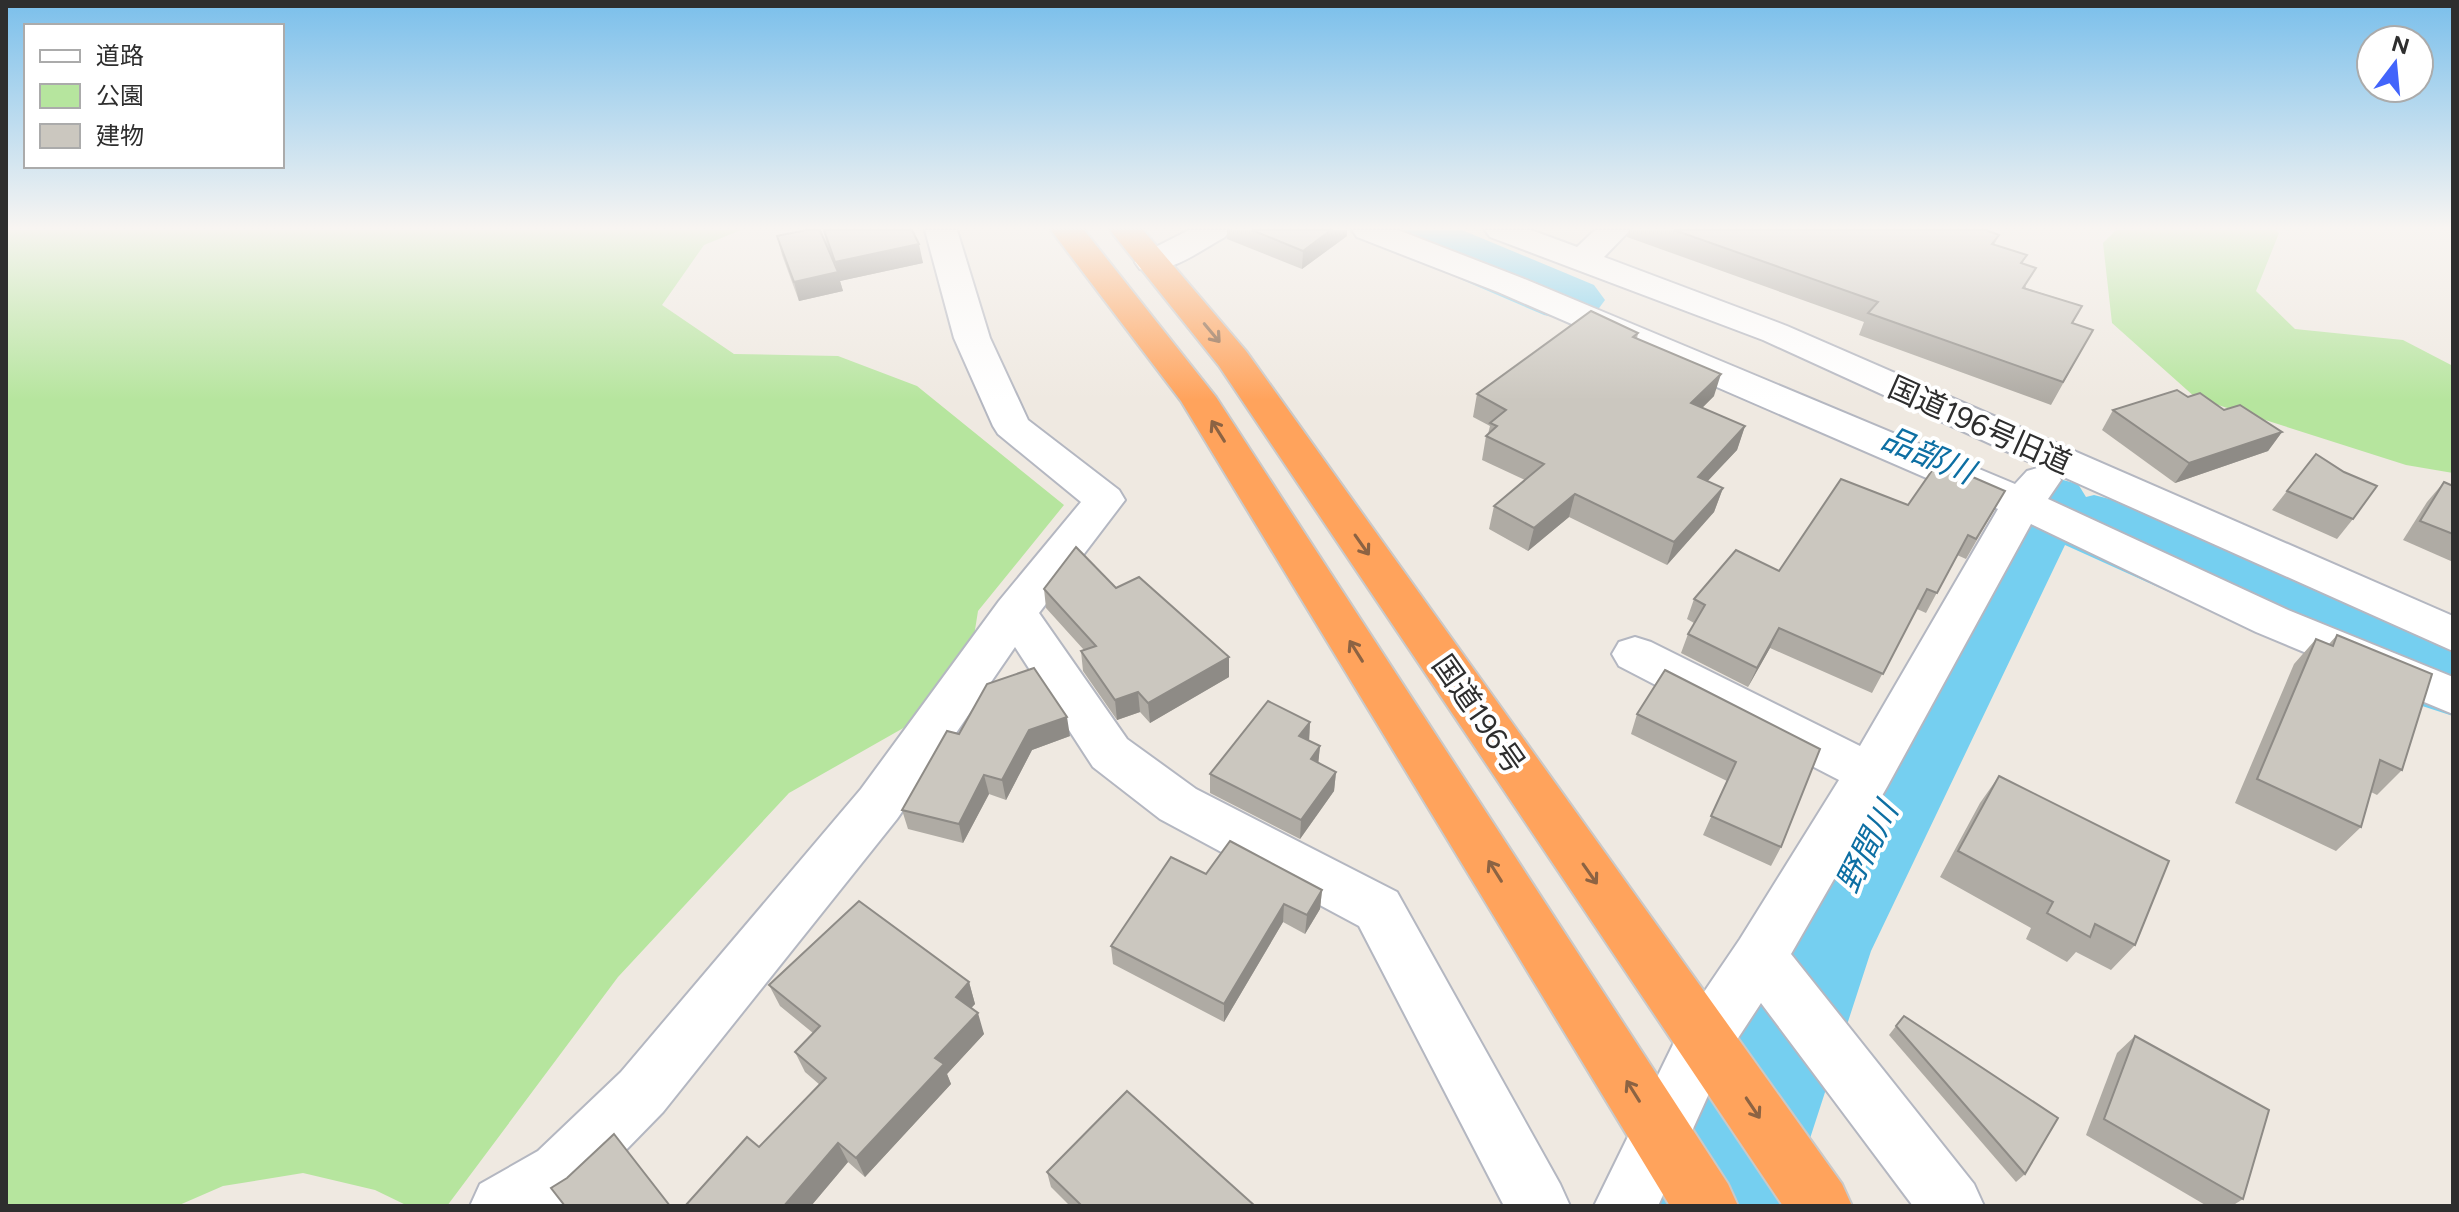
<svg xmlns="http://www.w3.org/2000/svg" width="2459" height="1212" font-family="Figtree,'Noto Sans JP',sans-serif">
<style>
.green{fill:#b6e59e}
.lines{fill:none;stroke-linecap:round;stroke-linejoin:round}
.river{fill:#75cff0;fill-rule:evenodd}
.minor-casing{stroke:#b4b7c1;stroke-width:4}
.highway-casing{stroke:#c9c9c9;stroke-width:4}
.minor{fill:#fff;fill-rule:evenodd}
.highway{fill:#ffa35c;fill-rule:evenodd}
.wall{fill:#afaba4}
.shaded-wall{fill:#8e8b86}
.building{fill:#cbc7bf;stroke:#8e8b86;stroke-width:2}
.oneway{stroke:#8c6343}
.labels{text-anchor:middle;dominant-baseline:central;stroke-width:8;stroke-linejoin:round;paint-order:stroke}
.street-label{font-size:30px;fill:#2e2e2e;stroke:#fff}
.water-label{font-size:32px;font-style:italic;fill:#0d6fa3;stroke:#fff}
</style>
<rect width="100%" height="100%" fill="#efe9e1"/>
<g class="green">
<path d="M6 230H741L704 245 662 305 734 354 838 356 917 386 1064 505 978 611 965 693 789 793 618 977 447 1206H408L375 1190 303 1173 223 1186 177 1206H6Z"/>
<path d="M2116 230H2276L2279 233 2256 291 2295 329 2403 340 2453 366V473L2406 465 2196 398 2112 323 2103 243Z"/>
</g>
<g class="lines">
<g class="river">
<path d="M1370 230H1462L1594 285 1605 300 1594 315 1569 321 1544 315 1379 244Z"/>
<path d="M2048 476 2078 484 2086 497 2094 495 2125 503 2453 639V716L2419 705 2065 545 1871 951 1788 1206H1656L1774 912 1986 528 2018 484Z"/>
</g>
<defs>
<g id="minor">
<path d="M925 230H957L990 338 1028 420 1119 490 1125 500 1039 613 1127 739 1196 789 1397 892 1560 1184 1570 1206H1504L1359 926 1160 819 1093 767 1015 647 897 819 663 1112 582 1195 563 1206H470L480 1184 538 1151 621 1072 861 789 999 601 1081 502 998 434 993 426 954 338Z"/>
<path d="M1189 230H1230L1225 237C1201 250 1168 276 1140 269L1135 262 1140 255Z"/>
<path d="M1352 230H1398L1522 278 2015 484 2027 471 2041 467 1763 340 1490 237 1485 230H1531L1577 247 1595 230H1630L1604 257 1787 326 2453 616V651L2057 474 2061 480 2048 499 2288 610 2453 677V714L2256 632 2031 524 1887 787 1791 954 1974 1184 1984 1206H1913L1761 1003 1725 1058 1658 1206H1594L1685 1020 1740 939 1839 780 1619 666 1612 654 1619 642 1635 637 1651 642 1860 746 1998 509 1498 292 1357 237Z"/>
</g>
<g id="highway">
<path d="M1051 230H1084L1216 397 1728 1184 1738 1206H1670L1181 401Z"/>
<path d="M1110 230H1143L1246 351 1842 1184 1852 1206H1783L1219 366Z"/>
</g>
</defs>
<use href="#minor" class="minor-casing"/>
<use href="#highway" class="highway-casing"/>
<use href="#minor" class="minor"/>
<use href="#highway" class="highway"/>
</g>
<g class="wall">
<path d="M823 230H912L923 263 840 281 843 291 799 301 782 255 777 236 829 252Z"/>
<path d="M1227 230H1347V236L1302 269 1227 239Z"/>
<path d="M1629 230H1986L1999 235 1994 245 2027 255 2022 264 2026 288 2082 306 2073 323 2093 330 2051 405 1859 335 1864 322 1627 237Z"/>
<path d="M1638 333 1637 339 1714 396 1702 408 1745 426 1737 450 1707 481 1723 488 1714 512 1667 565 1569 517 1528 551 1489 529 1494 506 1525 480 1482 460 1486 436 1488 434 1490 426 1473 417 1477 394Z"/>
<path d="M2188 397 2224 410 2282 432 2268 451 2175 483 2102 430 2113 410Z"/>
<path d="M2316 454 2353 519 2337 539 2272 510Z"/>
<path d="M2444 482 2453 486V562L2403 540 2427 502Z"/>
<path d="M2005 491 1966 559 1957 555 1926 613 1917 609 1872 693 1770 648 1748 687 1681 653 1688 634 1694 623 1687 619 1694 599 1779 571 1908 505Z"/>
<path d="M1116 588 1229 677 1150 723 1140 712 1117 720 1083 671 1081 651 1084 650 1046 608 1044 589Z"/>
<path d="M2337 635 2402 770 2377 795 2371 792 2361 827 2336 851 2235 803 2294 664 2316 639 2329 644Z"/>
<path d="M1637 714 1820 749 1781 847 1771 866 1703 835 1727 781 1631 734Z"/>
<path d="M1310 722 1309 741 1320 746 1318 763 1336 772 1334 791 1300 839 1210 793V774Z"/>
<path d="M959 734 1070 736 1032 750 1006 800 989 794 963 843 908 829 902 810Z"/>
<path d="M1999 776 2135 945 2111 970 2076 952 2067 962 2026 939 2031 928 1940 877 1980 803Z"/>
<path d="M1206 874 1322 890 1320 909 1305 934 1283 922 1224 1022 1113 964 1111 946Z"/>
<path d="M969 982 975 1004 971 1008 984 1034 947 1074 951 1084 865 1177 848 1162 811 1206H685L759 1147 820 1085 805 1072 795 1052 813 1033 780 1006 769 985Z"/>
<path d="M1896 1026 2025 1174 2016 1182 1889 1035Z"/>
<path d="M2135 1036 2243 1199 2232 1206H2207L2086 1135 2117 1053Z"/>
<path d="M1047 1172 1255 1206H1070L1051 1187Z"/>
</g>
<g class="shaded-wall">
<path d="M1331 230H1347V236L1302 269 1303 251Z"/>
<path d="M919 244 923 263 840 281 843 291 799 301 794 282 838 272 835 262Z"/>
<path d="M1721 374 1714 396 1684 426 1691 403Z"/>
<path d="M1745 426 1737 450 1690 500 1698 477Z"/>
<path d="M2282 432 2268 451 2175 483 2189 463Z"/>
<path d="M1723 488 1714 512 1667 565 1674 542Z"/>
<path d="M1575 494 1569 517 1528 551 1534 528Z"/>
<path d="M1779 628 1770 648 1748 687 1757 668Z"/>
<path d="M1229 657V677L1150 723 1148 703Z"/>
<path d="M1138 692 1140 712 1117 720 1115 700Z"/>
<path d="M1067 717 1070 736 1032 750 1006 800 1002 780 1029 730Z"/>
<path d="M1310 722 1309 741 1299 736Z"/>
<path d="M1320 746 1318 766 1311 759Z"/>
<path d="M1336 772 1334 791 1300 839 1301 820Z"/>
<path d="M984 775 989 794 963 843 959 824Z"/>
<path d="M1322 890 1320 909 1305 934 1307 915Z"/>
<path d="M1284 904 1283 922 1224 1022V1004Z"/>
<path d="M969 982 975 1004 962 1018 956 997Z"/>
<path d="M978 1013 984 1034 947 1074 951 1084 865 1177 856 1158 935 1058Z"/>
<path d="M838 1143 848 1162 811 1206H784Z"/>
</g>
<g class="building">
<path d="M806 230H820L838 272 794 282 777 236Z"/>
<path d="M824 230H912L919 244 835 262Z"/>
<path d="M1252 230H1331L1303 251Z"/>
<path d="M1674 230H1986L1999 235 1992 244 2027 255 2021 263 2036 268 2023 288 2082 306 2072 323 2093 330 2063 382 1868 313 1878 302Z"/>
<path d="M1591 311 1638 333 1633 337 1721 374 1691 403 1745 426 1698 477 1723 488 1674 542 1575 494 1534 528 1494 506 1544 464 1486 436 1497 426 1490 423 1506 410 1477 394Z"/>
<path d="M2177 390 2188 397 2200 393 2224 410 2240 405 2282 432 2189 463 2113 410Z"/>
<path d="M2316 454 2344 472 2377 486 2353 519 2287 491Z"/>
<path d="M1938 462 2005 491 1976 539 1968 535 1937 593 1927 589 1883 674 1779 628 1757 668 1688 634 1705 605 1694 599 1736 550 1779 571 1841 479 1908 505Z"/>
<path d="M2444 482 2453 486V534L2420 521Z"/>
<path d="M1076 547 1116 588 1139 577 1229 657 1148 703 1138 692 1115 700 1081 651 1096 646 1044 589Z"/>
<path d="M2337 635 2432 674 2402 770 2380 760 2361 827 2257 779 2316 639 2333 646Z"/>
<path d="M1034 668 1067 717 1029 730 1002 780 984 775 959 824 902 810 947 731 959 734 987 684Z"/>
<path d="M1665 670 1820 749 1781 847 1711 816 1736 762 1637 714Z"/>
<path d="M1268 701 1310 722 1299 736 1320 746 1311 759 1336 772 1301 820 1210 774Z"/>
<path d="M1999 776 2169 861 2135 945 2095 924 2090 937 2047 913 2053 902 1958 851Z"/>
<path d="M1230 841 1322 890 1307 915 1284 904 1224 1004 1111 946 1171 857 1206 874Z"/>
<path d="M859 901 969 982 956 997 978 1013 935 1058 944 1064 856 1158 838 1143 784 1206H685L747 1137 759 1147 826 1078 795 1052 820 1026 769 985Z"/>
<path d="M1904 1016 2058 1118 2025 1174 1896 1026Z"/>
<path d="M2135 1036 2269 1110 2243 1199 2104 1119Z"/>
<path d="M1127 1091 1255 1206H1082L1047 1172Z"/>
<path d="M614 1134 670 1206H565L551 1188 567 1178Z"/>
</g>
<defs><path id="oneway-shaft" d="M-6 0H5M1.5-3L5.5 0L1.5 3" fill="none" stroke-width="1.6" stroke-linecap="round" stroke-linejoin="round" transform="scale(2)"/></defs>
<g class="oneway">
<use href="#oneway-shaft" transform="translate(1212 333) rotate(50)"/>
<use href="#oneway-shaft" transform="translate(1218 431) rotate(-122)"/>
<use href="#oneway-shaft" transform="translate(1362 545) rotate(55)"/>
<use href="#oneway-shaft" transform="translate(1356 651) rotate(-122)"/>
<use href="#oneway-shaft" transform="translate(1495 871) rotate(-122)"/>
<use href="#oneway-shaft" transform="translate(1590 874) rotate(55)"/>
<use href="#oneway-shaft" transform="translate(1633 1091) rotate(-122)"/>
<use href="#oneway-shaft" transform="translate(1753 1108) rotate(56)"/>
</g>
<linearGradient id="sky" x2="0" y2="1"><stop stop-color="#7abfeb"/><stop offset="0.57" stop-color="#f8f5f2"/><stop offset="1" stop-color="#f8f5f2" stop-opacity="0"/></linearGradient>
<rect width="2459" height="400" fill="url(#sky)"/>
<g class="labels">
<g class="street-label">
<text transform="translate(1980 425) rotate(24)">国道196号旧道</text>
<text transform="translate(1479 714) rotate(55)">国道196号</text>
</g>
<g class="water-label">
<text transform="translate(1928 455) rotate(23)">品部川</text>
<text transform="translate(1867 847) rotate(-63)">野間川</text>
</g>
</g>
<rect width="2459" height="1212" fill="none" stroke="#2e2e2e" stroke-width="16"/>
<rect x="24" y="24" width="260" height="144" fill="#ffffff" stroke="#ababab" stroke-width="2"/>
<rect x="40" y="50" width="40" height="12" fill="#ffffff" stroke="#ababab" stroke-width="2"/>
<text x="96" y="64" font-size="24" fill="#2e2e2e">道路</text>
<rect x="40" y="84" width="40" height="24" fill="#b6e59e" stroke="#ababab" stroke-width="2"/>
<text x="96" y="104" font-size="24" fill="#2e2e2e">公園</text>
<rect x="40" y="124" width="40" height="24" fill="#cbc7bf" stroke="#ababab" stroke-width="2"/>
<text x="96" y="144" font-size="24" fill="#2e2e2e">建物</text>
<g transform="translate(2395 64) rotate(16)"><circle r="38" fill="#ffffff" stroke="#ababab" stroke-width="2"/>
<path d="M0-6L14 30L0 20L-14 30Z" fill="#4264fb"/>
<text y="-12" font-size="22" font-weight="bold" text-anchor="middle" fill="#2e2e2e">N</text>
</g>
</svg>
